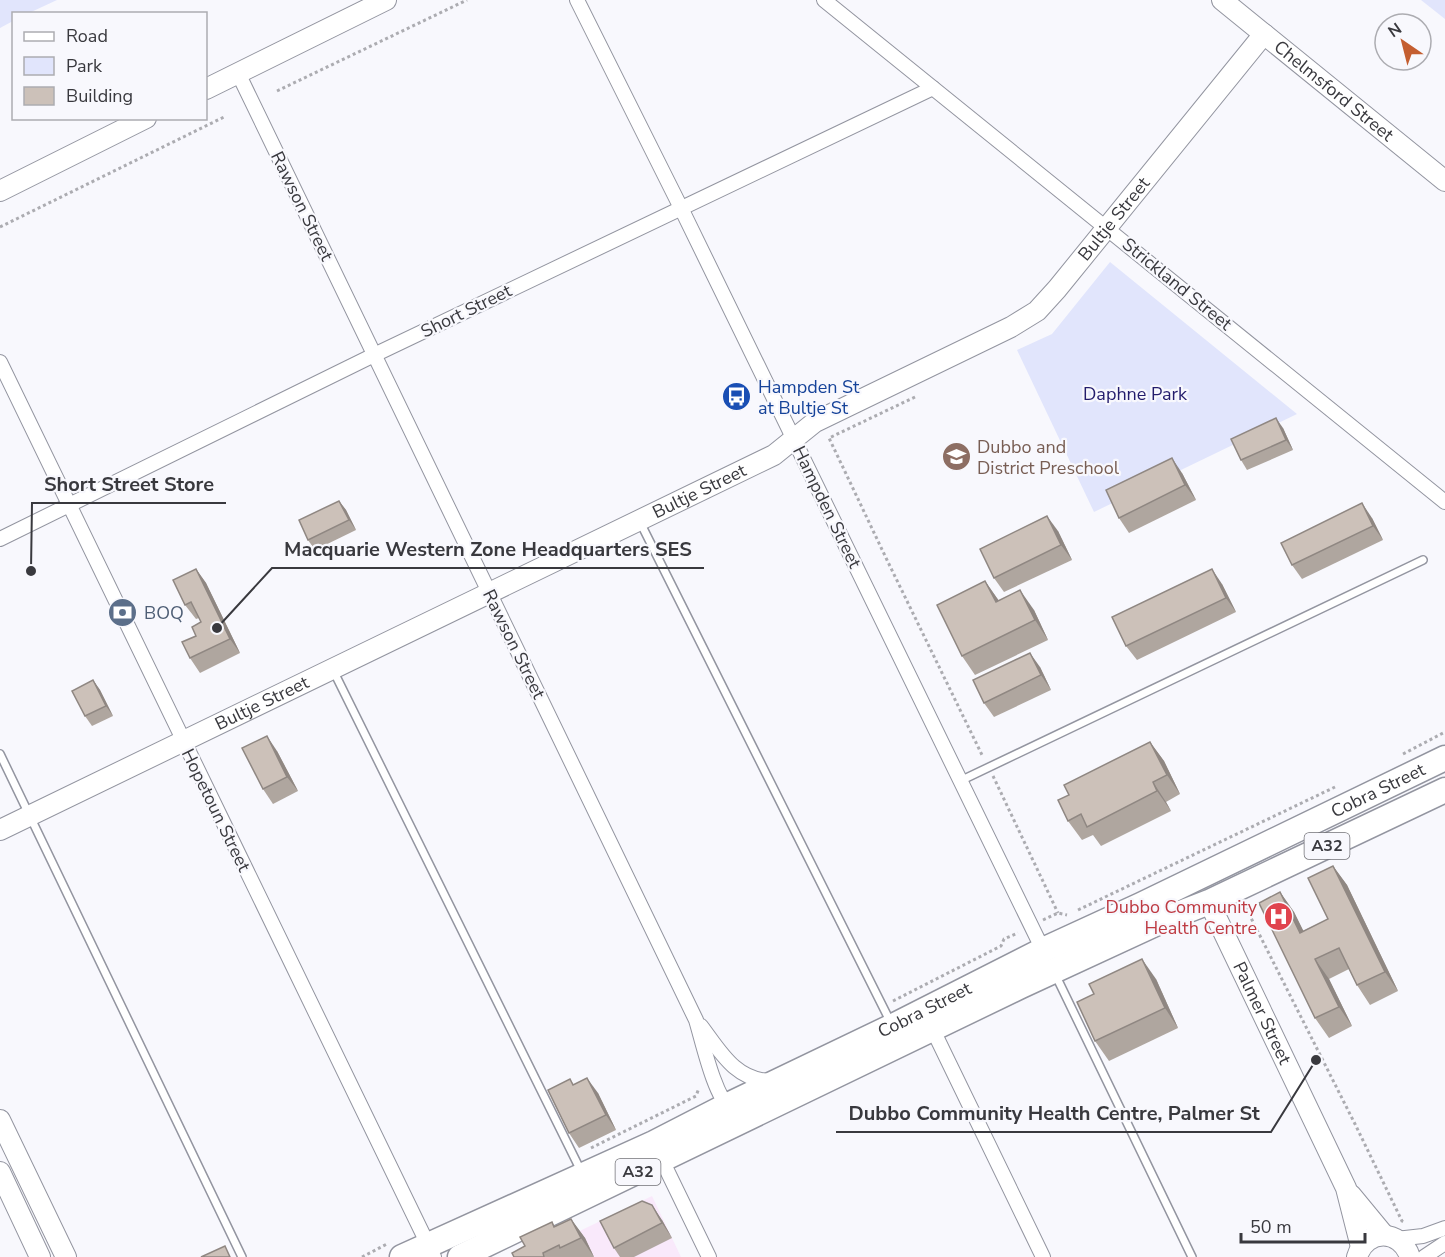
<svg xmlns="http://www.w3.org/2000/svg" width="1445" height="1257" font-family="'Nunito Sans',sans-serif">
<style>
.commercial{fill:#f9e9fb}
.green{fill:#e1e5fc}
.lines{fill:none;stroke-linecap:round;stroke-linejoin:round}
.lane-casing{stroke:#9395a0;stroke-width:10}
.street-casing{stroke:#9395a0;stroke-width:16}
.secondary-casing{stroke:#9395a0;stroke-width:22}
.highway-casing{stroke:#9395a0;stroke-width:27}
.path{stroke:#acacb1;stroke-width:3;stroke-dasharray:3 3;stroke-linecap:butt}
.lane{stroke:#fff;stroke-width:7}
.street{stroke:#fff;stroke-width:14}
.secondary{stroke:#fff;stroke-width:20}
.highway{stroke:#fff;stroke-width:24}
.wall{fill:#afa69f}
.shaded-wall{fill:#8f8782}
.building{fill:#ccc1b9;stroke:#8f8782;stroke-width:1.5}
.labels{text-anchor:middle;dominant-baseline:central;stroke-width:4.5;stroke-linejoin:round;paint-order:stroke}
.shield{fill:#f8f8fd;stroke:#727277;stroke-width:1.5}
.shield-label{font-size:16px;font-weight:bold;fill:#39393e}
.street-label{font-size:18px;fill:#39393e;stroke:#f8f8fd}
.transit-label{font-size:18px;fill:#164399;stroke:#f8f8fd;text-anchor:start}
.park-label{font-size:18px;fill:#231c6c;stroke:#f8f8fd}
.education-label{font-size:18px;fill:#785e54;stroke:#f8f8fd;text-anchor:start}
.service-label{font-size:18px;fill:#4e5e75;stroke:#f8f8fd;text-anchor:start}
.health-label{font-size:18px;fill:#be3a42;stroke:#f8f8fd;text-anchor:end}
.leader{fill:none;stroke:#39393e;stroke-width:2}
.callout-dot{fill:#39393e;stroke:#f8f8fd;stroke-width:2}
.callout-label{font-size:20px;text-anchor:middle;font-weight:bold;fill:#39393e;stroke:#f8f8fd;stroke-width:4.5;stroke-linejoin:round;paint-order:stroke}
</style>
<rect width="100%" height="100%" fill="#f8f8fd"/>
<path class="commercial" d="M652 1196 681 1257H526Z"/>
<g class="green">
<path d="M0 0H57L29 13 14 14 13 21 0 28Z"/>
<path d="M1421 0H1445V19Z"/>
<path d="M1110 262 1297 414 1094 512 1017 350 1052 334Z"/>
</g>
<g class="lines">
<defs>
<g id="lane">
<path d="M640 522 890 1021"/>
<path d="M333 670 581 1171"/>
<path d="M0 754 242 1257"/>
<path d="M960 781 1423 560"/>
<path d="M1056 976 1192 1257"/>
</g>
<g id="street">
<path d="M577 0 681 208 1043 950"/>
<path d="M824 0 1445 502"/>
<path d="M238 73 696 1020C703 1043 714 1095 731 1110"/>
<path d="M0 362 434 1257"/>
<path d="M0 539 374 355 933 88"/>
<path d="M701 1026C720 1051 735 1080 770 1081"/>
<path d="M928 1026 933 1030 1043 1257"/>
<path d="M660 1156 709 1257"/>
<path d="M1396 1239 1423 1236 1445 1228"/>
<path d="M1424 1257 1445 1243"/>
</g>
<g id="secondary">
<path id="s1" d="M1222 0 1445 181"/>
<path d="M206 89 386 0"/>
<path d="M0 191 146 118"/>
<path id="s2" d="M0 830 774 455 815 422 1011 327 1037 311 1057 289 1264 34"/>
<path id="s3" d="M1209 902 1346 1188 1361 1247"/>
<path d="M0 1120 66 1257"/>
<path d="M0 1172 40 1257"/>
<path d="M1351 1195 1384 1235"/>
<path d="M1357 1257C1366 1228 1401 1229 1410 1257"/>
</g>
<g id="highway">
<path id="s4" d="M402 1257 654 1143 726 1106 897 1024 1043 950 1141 905 1445 758"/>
<path d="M460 1257 1021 986 1168 918 1209 902 1445 790"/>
</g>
</defs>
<use href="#lane" class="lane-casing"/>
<use href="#street" class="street-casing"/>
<use href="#secondary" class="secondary-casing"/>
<use href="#highway" class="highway-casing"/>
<g class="path">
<path d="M277 91 467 0"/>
<path d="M0 227 224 117"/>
<path d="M915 397 829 438 887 560 983 757"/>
<path d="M1403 754 1445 732"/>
<path d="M993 776 1058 913"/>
<path d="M1246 908 1355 1124 1402 1221 1404 1222"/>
<path d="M1078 910 1335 787"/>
<path d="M1043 920 1058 913 1067 915"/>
<path d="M893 1001 1001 946 1004 939 1018 933"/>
<path d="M591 1148 696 1096 699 1088"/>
<path d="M362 1257 387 1244"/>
</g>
<use href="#lane" class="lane"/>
<use href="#street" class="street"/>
<use href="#secondary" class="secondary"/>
<use href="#highway" class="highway"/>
</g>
<g class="wall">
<path d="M1283 428 1293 450 1247 470 1241 460Z"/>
<path d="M1182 473 1196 500 1129 533 1119 518Z"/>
<path d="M339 501 346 510 356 530 315 550 308 540Z"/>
<path d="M1372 518 1383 540 1302 579 1292 565Z"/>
<path d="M1058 531 1072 560 1004 592 994 578Z"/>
<path d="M196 569 206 583 240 653 200 673 190 658 196 636 201 622 199 618 196 619 185 605Z"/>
<path d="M985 581 999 601 1034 610 1048 640 975 675 962 656Z"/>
<path d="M1222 584 1236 612 1137 660 1126 646Z"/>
<path d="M1040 667 1051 690 994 717 984 703Z"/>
<path d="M93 680 100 690 113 716 92 726 85 716Z"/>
<path d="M1150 742 1164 761 1180 794 1166 802 1171 811 1101 846 1093 835 1082 840 1068 821 1069 795Z"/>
<path d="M277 751 298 791 273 804 263 789Z"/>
<path d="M1333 866 1347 885 1398 991 1370 1005 1357 985 1349 969 1329 979 1352 1026 1329 1038 1315 1018 1280 892 1294 912 1303 931 1328 919Z"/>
<path d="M1156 979 1178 1028 1109 1061 1095 1041Z"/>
<path d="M570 1079 574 1085 598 1093 616 1130 579 1148 569 1133Z"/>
<path d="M571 1219 585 1238 594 1257H514L552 1222 555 1227Z"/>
<path d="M662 1220 672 1238 634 1257H620L614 1248Z"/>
</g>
<g class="shaded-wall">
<path d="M1276 418 1283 428 1293 450 1286 440Z"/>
<path d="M1172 458 1182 473 1196 500 1185 485Z"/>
<path d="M339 501 346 510 356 530 349 520Z"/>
<path d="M1362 503 1372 518 1383 540 1373 526Z"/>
<path d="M1047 516 1058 531 1072 560 1061 545Z"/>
<path d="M196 569 206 583 240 653 230 639Z"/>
<path d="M1212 569 1222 584 1236 612 1226 598Z"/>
<path d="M985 581 999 601 996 602Z"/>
<path d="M1020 590 1034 610 1048 640 1035 620Z"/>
<path d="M1030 653 1040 667 1051 690 1041 675Z"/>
<path d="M93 680 100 690 113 716 106 706Z"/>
<path d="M267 736 277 751 298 791 287 777Z"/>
<path d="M1150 742 1164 761 1180 794 1167 775Z"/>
<path d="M1153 782 1166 802 1171 811 1157 791Z"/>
<path d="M1333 866 1347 885 1398 991 1385 972Z"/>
<path d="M1280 892 1294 912 1314 952 1300 933Z"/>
<path d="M1142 959 1156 979 1178 1028 1165 1008Z"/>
<path d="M1315 959 1329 979 1352 1026 1339 1007Z"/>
<path d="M587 1078 598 1093 616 1130 606 1115Z"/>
<path d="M652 1205 662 1220 672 1238 662 1223Z"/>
<path d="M571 1219 585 1238 594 1257 581 1238Z"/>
</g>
<g class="building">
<path d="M1276 418 1286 440 1241 460 1231 439Z"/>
<path d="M1172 458 1185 485 1119 518 1106 490Z"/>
<path d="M339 501 349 520 308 540 299 520Z"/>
<path d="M1362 503 1373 526 1292 565 1281 543Z"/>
<path d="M1047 516 1061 545 994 578 980 549Z"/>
<path d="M196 569 230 639 190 658 182 642 196 636 192 627 201 622 191 602 185 605 173 580Z"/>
<path d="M1212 569 1226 598 1126 646 1112 617Z"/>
<path d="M985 581 996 602 1020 590 1035 620 962 656 937 605Z"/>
<path d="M1030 653 1041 675 984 703 973 680Z"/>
<path d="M93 680 106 706 85 716 72 691Z"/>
<path d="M267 736 287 777 263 789 242 748Z"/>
<path d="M1150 742 1167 775 1153 782 1157 791 1087 827 1081 814 1068 821 1058 800 1069 795 1064 785Z"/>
<path d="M1333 866 1385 972 1357 985 1339 948 1315 959 1339 1007 1315 1018 1259 903 1280 892 1300 933 1328 919 1308 878Z"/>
<path d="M1142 959 1165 1008 1095 1041 1077 1002 1094 994 1089 984Z"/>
<path d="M587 1078 606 1115 569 1133 548 1090 570 1079 573 1085Z"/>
<path d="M642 1201 652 1205 662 1223 614 1248 600 1221Z"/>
<path d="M571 1219 581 1238 560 1248 559 1245 543 1253 544 1257H514L512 1253 525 1246 520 1237 552 1222 554 1227Z"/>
<path d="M225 1246 230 1257H201Z"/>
</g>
<defs>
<symbol id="bus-disc" viewBox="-11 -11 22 22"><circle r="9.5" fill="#1a4fb4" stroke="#f8f8fd"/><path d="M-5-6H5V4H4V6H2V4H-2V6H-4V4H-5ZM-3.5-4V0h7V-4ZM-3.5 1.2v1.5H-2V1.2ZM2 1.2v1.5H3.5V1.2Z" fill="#fff"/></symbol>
<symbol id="school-disc" viewBox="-11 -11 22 22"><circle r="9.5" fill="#8d6e63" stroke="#f8f8fd"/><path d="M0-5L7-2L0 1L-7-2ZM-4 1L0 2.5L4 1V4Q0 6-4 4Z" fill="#fff"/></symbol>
<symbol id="bank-disc" viewBox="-11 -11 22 22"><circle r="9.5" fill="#5c6f8a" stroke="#f8f8fd"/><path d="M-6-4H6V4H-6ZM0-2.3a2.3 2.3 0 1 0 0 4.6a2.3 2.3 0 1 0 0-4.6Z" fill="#fff"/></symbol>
<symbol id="hospital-disc" viewBox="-11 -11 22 22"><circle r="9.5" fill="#e0444e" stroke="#f8f8fd"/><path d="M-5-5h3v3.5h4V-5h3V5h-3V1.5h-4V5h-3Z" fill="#fff"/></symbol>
</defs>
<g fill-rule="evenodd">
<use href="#bus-disc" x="720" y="380" width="33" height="33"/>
<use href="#school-disc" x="940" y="440" width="33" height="33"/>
<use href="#bank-disc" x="106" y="596" width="33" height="33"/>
<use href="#hospital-disc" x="1262" y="900" width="33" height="33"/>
</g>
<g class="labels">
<g class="shield">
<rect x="1304.5" y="833" width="45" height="26" rx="4.5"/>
<rect x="615.5" y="1159" width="45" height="26" rx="4.5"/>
</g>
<g class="shield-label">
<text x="1327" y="846">A32</text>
<text x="638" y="1172">A32</text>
</g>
<g class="street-label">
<text stroke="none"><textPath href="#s1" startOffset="144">Chelmsford Street</textPath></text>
<text transform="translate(302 206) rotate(64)">Rawson Street</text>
<text stroke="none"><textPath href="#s2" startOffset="1281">Bultje Street</textPath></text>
<text transform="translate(1177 284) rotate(39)">Strickland Street</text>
<text transform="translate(466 311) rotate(-26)">Short Street</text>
<text stroke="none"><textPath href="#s2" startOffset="777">Bultje Street</textPath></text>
<text transform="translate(827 507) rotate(64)">Hampden Street</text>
<text transform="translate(514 644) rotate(64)">Rawson Street</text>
<text stroke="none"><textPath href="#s2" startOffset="291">Bultje Street</textPath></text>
<text stroke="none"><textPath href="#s4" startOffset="1082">Cobra Street</textPath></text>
<text transform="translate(216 810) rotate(64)">Hopetoun Street</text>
<text stroke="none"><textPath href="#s4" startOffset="578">Cobra Street</textPath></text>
<text stroke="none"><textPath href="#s3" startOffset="123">Palmer Street</textPath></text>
</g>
<g class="transit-label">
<text x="758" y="387">Hampden St<tspan x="758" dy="21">at Bultje St</tspan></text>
</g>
<g class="park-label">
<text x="1135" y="394">Daphne Park</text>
</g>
<g class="education-label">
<text x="977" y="447">Dubbo and<tspan x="977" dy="21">District Preschool</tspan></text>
</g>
<g class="service-label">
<text x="144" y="613">BOQ</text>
</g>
<g class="health-label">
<text x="1257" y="907">Dubbo Community<tspan x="1257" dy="21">Health Centre</tspan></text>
</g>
</g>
<path class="leader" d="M31 571L32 503H226M217 628L272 568H704M1316 1060L1271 1132H836"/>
<g class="callout-dot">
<circle cx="31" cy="571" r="6"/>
<circle cx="217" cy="628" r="6"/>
<circle cx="1316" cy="1060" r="6"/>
</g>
<g class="callout-label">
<text x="129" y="491">Short Street Store</text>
<text x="488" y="556">Macquarie Western Zone Headquarters SES</text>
<text x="1054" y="1120">Dubbo Community Health Centre, Palmer St</text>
</g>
<rect x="12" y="12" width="195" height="108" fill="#f8f8fd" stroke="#acacb1" stroke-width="1.5"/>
<rect x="24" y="32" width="30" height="9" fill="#ffffff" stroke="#acacb1" stroke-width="1.5"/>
<text x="66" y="42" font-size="18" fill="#39393e">Road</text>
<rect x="24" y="57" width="30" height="18" fill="#e1e5fc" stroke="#acacb1" stroke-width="1.5"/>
<text x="66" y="72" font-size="18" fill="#39393e">Park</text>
<rect x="24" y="87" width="30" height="18" fill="#ccc1b9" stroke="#acacb1" stroke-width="1.5"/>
<text x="66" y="102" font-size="18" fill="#39393e">Building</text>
<g transform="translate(1403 42) rotate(325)"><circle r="28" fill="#f8f8fd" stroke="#acacb1" stroke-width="1.5"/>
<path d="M0-4.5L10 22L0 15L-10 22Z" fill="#c45e30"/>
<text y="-9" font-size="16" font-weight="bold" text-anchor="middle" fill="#39393e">N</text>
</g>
<path d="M1241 1233v9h124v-9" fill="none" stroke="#39393e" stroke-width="3"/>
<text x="1250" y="1233" font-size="18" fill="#39393e" stroke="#f8f8fd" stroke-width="4.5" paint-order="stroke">50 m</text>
</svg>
